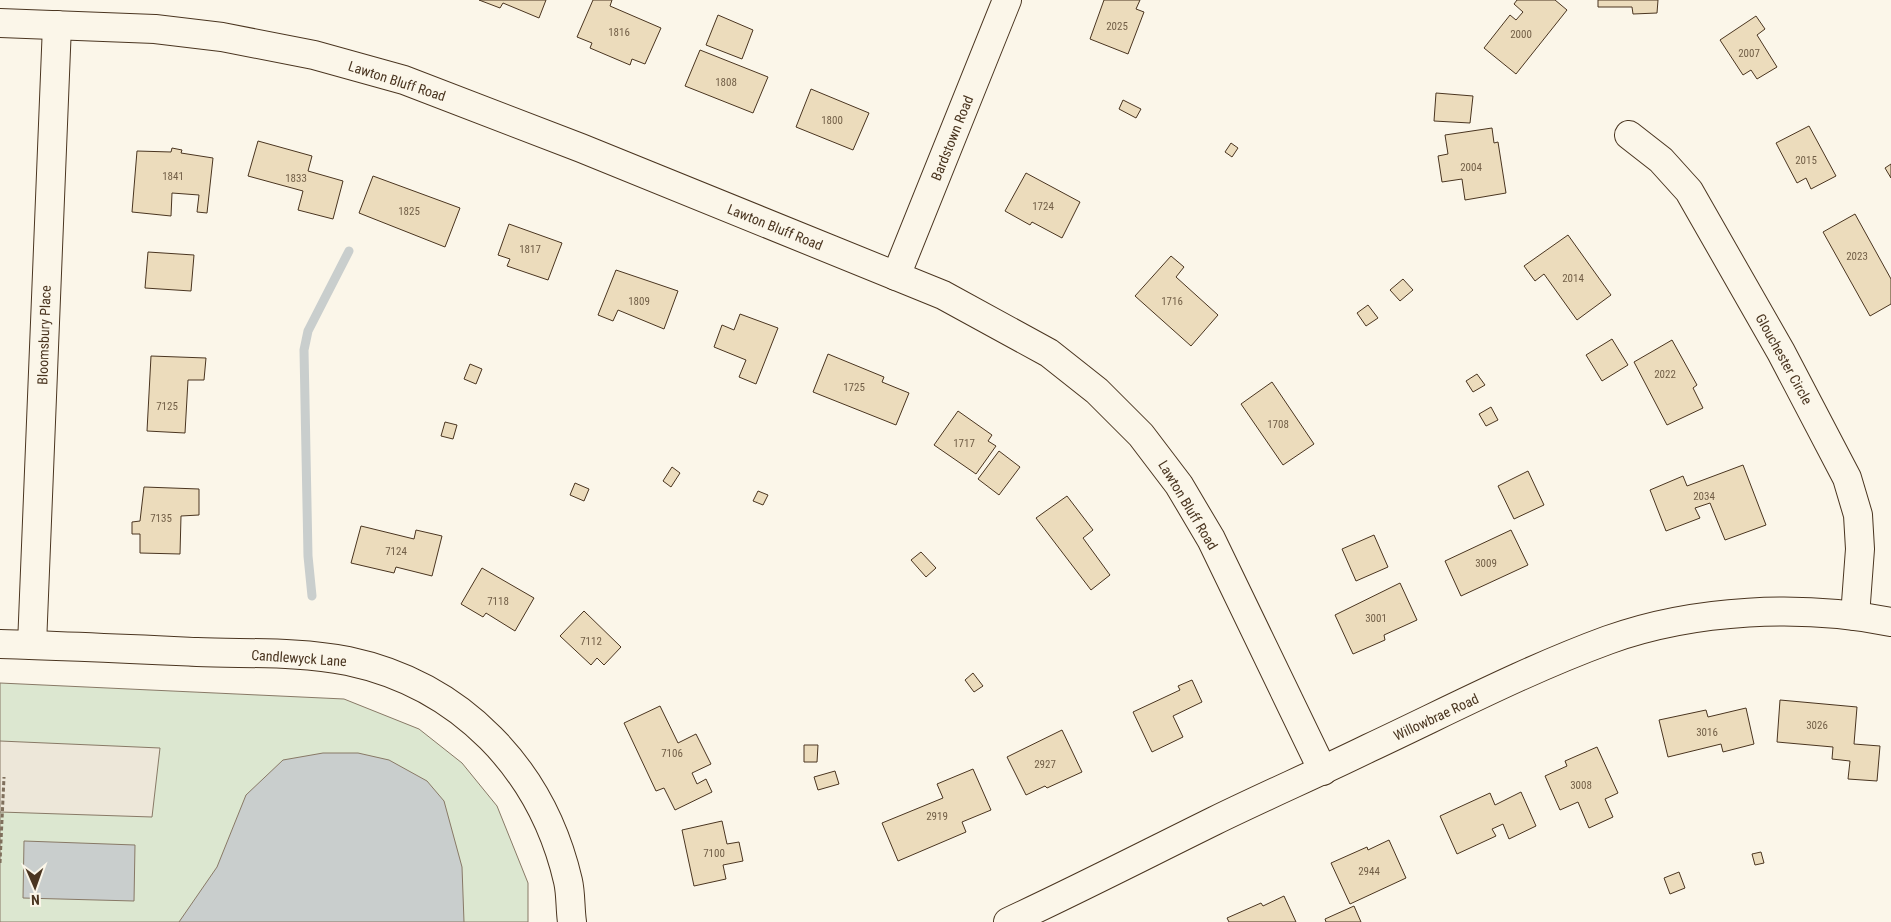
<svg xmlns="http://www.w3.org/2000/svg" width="1891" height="922" font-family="'Roboto Condensed',sans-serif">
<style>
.green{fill:#dce7d0;stroke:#887966}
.parking{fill:#ede7d9;stroke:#887966}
.water{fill:#c9cecd;stroke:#887966}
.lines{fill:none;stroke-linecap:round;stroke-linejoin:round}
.stream{stroke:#c9cecd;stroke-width:9}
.building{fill:#ecdcbc;stroke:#4a3520}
.minor-casing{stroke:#4a3520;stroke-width:30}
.path{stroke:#7f6f5c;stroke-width:3;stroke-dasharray:4 2.5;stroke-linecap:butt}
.minor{stroke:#fbf6e9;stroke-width:28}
.labels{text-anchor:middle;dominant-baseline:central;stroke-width:4;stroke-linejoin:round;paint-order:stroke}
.number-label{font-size:11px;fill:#725f47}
.street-label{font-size:14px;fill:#4a3520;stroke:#fbf6e9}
</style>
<rect width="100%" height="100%" fill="#fbf6e9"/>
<path class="green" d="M0 683 344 699 419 729 462 763 497 806 528 883V922H0Z"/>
<path class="parking" d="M0 741 160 748 152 817 0 812Z"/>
<g class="water">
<path d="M323 753H358L389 760 427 781 444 801 462 867 464 922H179L217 867 246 795 283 760Z"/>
<path d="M24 841 135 845 134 901 23 898Z"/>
</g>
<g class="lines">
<path class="stream" d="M312 596 308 556 304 350 308 331 349 251"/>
</g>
<g class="building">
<path d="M479 0H546L539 18 503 3 500 8Z"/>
<path d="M593 0H612L610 6 661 28 645 64 632 59 630 65 590 48 592 43 577 37Z"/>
<path d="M1104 0H1140L1136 9 1144 12 1128 54 1090 39Z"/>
<path d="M1517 0H1555L1567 10 1516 74 1484 48 1510 15 1516 20 1523 12 1514 4Z"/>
<path d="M1598 0H1658L1657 13 1633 14 1632 7H1598Z"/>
<path d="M718 15 753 30 742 59 706 45Z"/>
<path d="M1756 16 1765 29 1757 35 1777 67 1757 79 1751 70 1743 75 1720 40Z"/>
<path d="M700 50 768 77 753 113 685 86Z"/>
<path d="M811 89 869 113 853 150 796 127Z"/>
<path d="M1436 93 1473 96 1470 123 1434 121Z"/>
<path d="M1123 100 1141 109 1136 118 1119 109Z"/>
<path d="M1809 126 1836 176 1811 189 1806 178 1797 183 1776 143Z"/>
<path d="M1492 128 1494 143 1498 142 1506 193 1465 200 1462 179 1442 182 1438 156 1448 154 1445 135Z"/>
<path d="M258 141 312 156 308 171 343 181 333 219 298 210 303 191 248 176Z"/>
<path d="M1231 143 1238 148 1232 157 1225 152Z"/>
<path d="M172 148 182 150 181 153 213 158 207 213 197 212 199 195 172 193 171 216 132 212 137 151 171 152Z"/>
<path d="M1891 164V178L1885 168Z"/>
<path d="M1026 173 1080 202 1062 238 1032 222 1030 225 1005 211Z"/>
<path d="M373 176 460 208 445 247 359 213Z"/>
<path d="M1855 214 1891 279V304L1870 316 1823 232Z"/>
<path d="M509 224 562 243 548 280 507 266 510 259 498 255Z"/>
<path d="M1568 235 1611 295 1577 320 1544 274 1535 281 1524 266Z"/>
<path d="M148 252 194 255 191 291 145 288Z"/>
<path d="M1171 256 1184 267 1176 277 1218 315 1191 346 1135 296Z"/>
<path d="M616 270 678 291 664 329 618 310 613 321 598 315Z"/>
<path d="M1403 279 1413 290 1400 301 1390 290Z"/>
<path d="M1368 305 1378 318 1366 326 1357 313Z"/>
<path d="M740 314 778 328 756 384 739 377 746 360 714 347 722 325 734 330Z"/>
<path d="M1612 339 1628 365 1602 381 1586 355Z"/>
<path d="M1672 340 1697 385 1693 388 1703 408 1667 425 1634 362Z"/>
<path d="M828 354 884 377 882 382 909 393 896 425 813 392Z"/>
<path d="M151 356 206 358 204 380H188L185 433 147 431Z"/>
<path d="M470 364 482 369 476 384 464 379Z"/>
<path d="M1477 374 1485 385 1473 392 1466 381Z"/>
<path d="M1272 382 1314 444 1283 465 1241 404Z"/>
<path d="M1491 407 1498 420 1486 426 1479 414Z"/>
<path d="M958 411 992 435 988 441 996 446 976 474 934 445Z"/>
<path d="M445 422 457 425 453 439 441 436Z"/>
<path d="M999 451 1020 467 999 495 978 479Z"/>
<path d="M1743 465 1766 525 1725 540 1710 503 1695 508 1700 518 1666 531 1650 490 1683 476 1687 486Z"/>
<path d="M672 467 680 473 671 487 663 481Z"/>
<path d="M1528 471 1544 505 1514 519 1498 486Z"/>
<path d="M575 483 589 489 584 501 570 495Z"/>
<path d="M144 487 199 489V515L181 516 180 554 140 553V534H132V522L140 521Z"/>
<path d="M758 491 768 495 763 505 753 501Z"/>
<path d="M1067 496 1093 530 1083 538 1110 575 1091 590 1036 518Z"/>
<path d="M361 526 414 539 416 530 442 536 432 576 396 567 394 573 351 563Z"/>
<path d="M1511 530 1528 565 1461 596 1445 561Z"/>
<path d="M1374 535 1388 567 1356 581 1342 549Z"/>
<path d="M921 552 936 568 926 577 911 560Z"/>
<path d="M482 568 534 598 515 631 486 613 483 617 461 604Z"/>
<path d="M1400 583 1417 620 1384 635 1385 640 1353 654 1335 615Z"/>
<path d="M584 611 621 647 604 665 597 658 591 665 560 636Z"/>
<path d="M973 673 983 686 974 692 965 680Z"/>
<path d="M1192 680 1202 702 1173 716 1183 737 1152 752 1133 712 1180 690 1178 686Z"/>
<path d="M1780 700 1857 707 1854 744 1880 746 1877 781 1848 779 1850 761 1832 759 1833 747 1777 742Z"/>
<path d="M660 706 678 743 696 734 711 764 692 773 697 784 706 779 712 792 675 810 664 788 656 791 624 723Z"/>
<path d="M1746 708 1754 744 1723 752 1721 744 1668 757 1659 720 1706 710 1708 717Z"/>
<path d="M1062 730 1082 772 1047 788 1045 786 1026 795 1007 757Z"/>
<path d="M804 745H818L817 762H804Z"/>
<path d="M1597 747 1618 793 1605 799 1613 817 1589 828 1578 802 1560 810 1545 776 1567 766 1565 761Z"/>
<path d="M973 769 991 810 962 822 966 832 898 861 882 823 943 798 937 784Z"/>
<path d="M835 771 839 784 818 790 814 777Z"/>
<path d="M1521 792 1536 826 1509 839 1503 824 1492 829 1496 836 1457 854 1440 816 1490 793 1495 805Z"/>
<path d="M722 821 727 844 739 842 743 861 723 865 726 879 694 886 682 830Z"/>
<path d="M1389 840 1406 878 1350 904 1331 863 1367 847 1368 850Z"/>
<path d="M1761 852 1764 863 1755 865 1752 854Z"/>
<path d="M1679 872 1685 888 1670 894 1664 878Z"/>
<path d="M1284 896 1296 922H1229L1227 918 1261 903 1263 906Z"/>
<path d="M1354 906 1361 922H1326L1325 919Z"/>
</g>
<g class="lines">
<defs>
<g id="minor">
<path d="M0 23 155 29 222 37 314 55 404 80 581 148 943 295 1049 353 1097 391 1141 435 1179 485 1211 539 1323 771"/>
<path d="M1629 135 1661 160 1689 191 1781 352 1847 478 1858 515 1860 549 1855 616"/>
<path d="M896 276 1007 0"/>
<path d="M0 644C66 646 131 649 197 652 246 654 299 651 348 661 461 685 542 769 568 881 571 894 570 908 572 922"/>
<path d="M32 645 57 25"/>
<path d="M1008 922C1077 890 1145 855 1214 821 1265 796 1318 773 1369 748 1448 711 1526 670 1608 640 1694 609 1802 604 1891 622"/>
</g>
</defs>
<use href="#minor" class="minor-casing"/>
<path class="path" d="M0 863 4 777"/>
<use href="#minor" class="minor"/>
</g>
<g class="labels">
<g class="number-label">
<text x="1117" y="26">2025</text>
<text x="619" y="32">1816</text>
<text x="1521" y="34">2000</text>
<text x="1749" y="53">2007</text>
<text x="726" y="82">1808</text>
<text x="832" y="120">1800</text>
<text x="1806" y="160">2015</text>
<text x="1471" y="167">2004</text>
<text x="173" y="176">1841</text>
<text x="296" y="178">1833</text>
<text x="1043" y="206">1724</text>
<text x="409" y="211">1825</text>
<text x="530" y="249">1817</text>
<text x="1857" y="256">2023</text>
<text x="1573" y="278">2014</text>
<text x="639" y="301">1809</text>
<text x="1172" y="301">1716</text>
<text x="1665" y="374">2022</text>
<text x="854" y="387">1725</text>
<text x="167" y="406">7125</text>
<text x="1278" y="424">1708</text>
<text x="964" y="443">1717</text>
<text x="1704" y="496">2034</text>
<text x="161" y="518">7135</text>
<text x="396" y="551">7124</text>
<text x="1486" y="563">3009</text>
<text x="498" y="601">7118</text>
<text x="1376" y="618">3001</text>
<text x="591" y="641">7112</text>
<text x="1817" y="725">3026</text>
<text x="1707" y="732">3016</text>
<text x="672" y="753">7106</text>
<text x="1045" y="764">2927</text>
<text x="1581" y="785">3008</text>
<text x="937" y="816">2919</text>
<text x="714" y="853">7100</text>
<text x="1369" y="871">2944</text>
</g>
<g class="street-label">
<text transform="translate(397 81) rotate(18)">Lawton Bluff Road</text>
<text transform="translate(952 138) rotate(-68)">Bardstown Road</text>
<text transform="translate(775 227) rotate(22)">Lawton Bluff Road</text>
<text transform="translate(44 335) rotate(-88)">Bloomsbury Place</text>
<text transform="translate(1784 359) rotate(61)">Glouchester Circle</text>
<text transform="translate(1188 505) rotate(59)">Lawton Bluff Road</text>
<text transform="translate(299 658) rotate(4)">Candlewyck Lane</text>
<text transform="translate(1436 717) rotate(-25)">Willowbrae Road</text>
</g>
</g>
<g transform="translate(35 887) rotate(178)" stroke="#fbf6e9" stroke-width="4" paint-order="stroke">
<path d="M0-4L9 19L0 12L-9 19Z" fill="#4a3520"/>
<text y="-8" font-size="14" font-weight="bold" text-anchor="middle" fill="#4a3520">N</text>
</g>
</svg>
